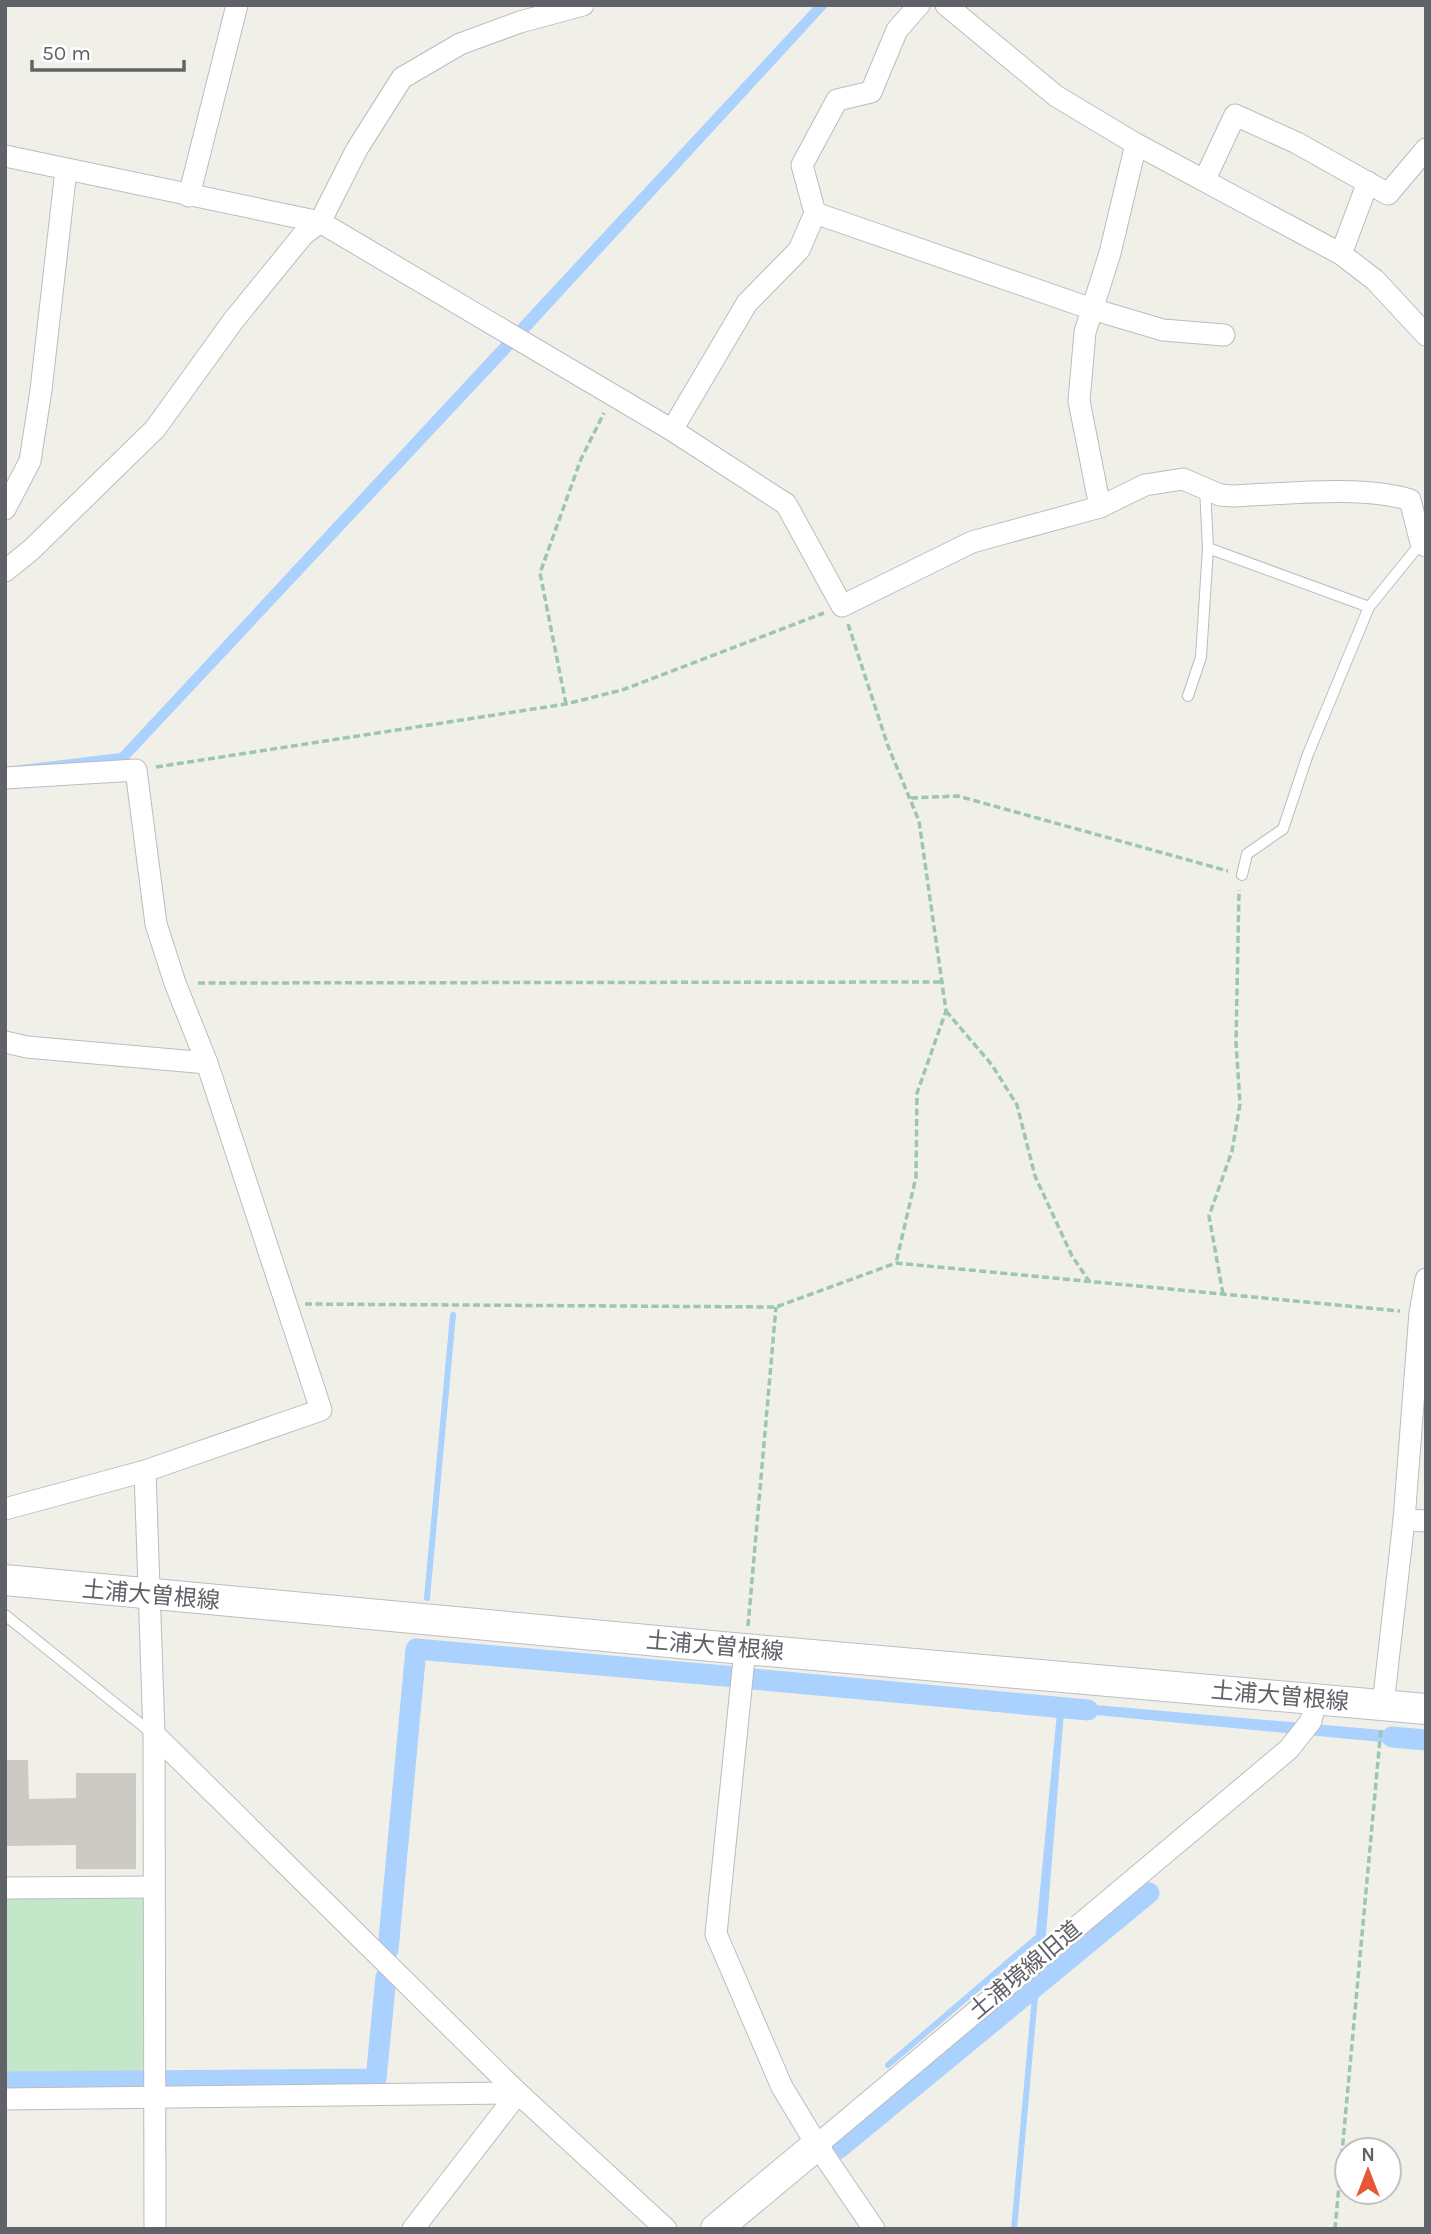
<svg xmlns="http://www.w3.org/2000/svg" width="1431" height="2234" font-family="Karla,'Noto Sans JP',sans-serif">
<style>
.green{fill:#c5e7c9}
.water{fill:#abd1fe}
.lines{fill:none;stroke-linecap:round;stroke-linejoin:round}
.stream{stroke:#abd1fe;stroke-width:6}
.canal{stroke:#abd1fe;stroke-width:21}
.building{fill:#cccac4}
.lane-casing{stroke:#babcc1;stroke-width:12}
.street-casing{stroke:#babcc1;stroke-width:23}
.secondary-casing{stroke:#bbbdc3;stroke-width:32}
.path{stroke:#9cc6ad;stroke-width:3.5;stroke-dasharray:7 3.5;stroke-linecap:butt}
.lane{stroke:#fff;stroke-width:10}
.street{stroke:#fff;stroke-width:21}
.secondary{stroke:#fff;stroke-width:30}
.labels{text-anchor:middle;dominant-baseline:central;stroke-width:5;stroke-linejoin:round;paint-order:stroke}
.street-label{font-size:23px;fill:#5f6267;stroke:#fff}
</style>
<rect width="100%" height="100%" fill="#f1f0e8"/>
<path class="green" d="M147 1895 143 2073 5 2075V1897Z"/>
<g class="water">
<path d="M815 5H829L524 337 125 763 5 776V767L120 753Z"/>
<path d="M1061 1702 1394 1731 1392 1743 1064 1712 1046 1935 1039 1976 1040 1988 1032 1993 1031 1979 1037 1946 1035 1943 1057 1712Z"/>
</g>
<g class="lines">
<g class="stream">
<path d="M427 1598 453 1315"/>
<path d="M888 2065 1040 1935"/>
<path d="M1014 2229 1036 1985"/>
</g>
<g class="canal">
<path d="M753 1679 1088 1710"/>
<path d="M1392 1737 1426 1740"/>
<path d="M388 1950 416 1649 736 1677"/>
<path d="M5 2082 376 2079 386 1977"/>
<path d="M838 2149 1149 1893"/>
</g>
</g>
<path class="building" d="M5 1760H28L29 1799 76 1798V1773H136V1869H76V1845L5 1846Z"/>
<g class="lines">
<defs>
<g id="lane">
<path d="M1208 548 1369 607"/>
<path d="M1188 696 1201 657 1208 548 1205 488"/>
<path d="M1242 875 1247 854 1283 829 1308 754 1369 607 1421 543"/>
<path d="M5 1615 153 1734"/>
</g>
<g id="street">
<path d="M946 5 1056 96 1136 144 1341 254 1375 280 1426 335"/>
<path d="M5 156 320 222 672 430 786 504 842 606 972 542 1100 507 1145 485 1183 479 1220 495 1233 496C1283 494 1364 485 1410 500L1421 543 1426 546"/>
<path d="M1205 179 1235 115 1297 143 1388 194 1426 149"/>
<path d="M189 196 237 5"/>
<path d="M815 213 1092 309 1163 330 1224 335"/>
<path d="M1341 254 1368 182"/>
<path d="M672 430 747 303 799 250 815 213 802 165 837 100 871 92 897 30 919 5"/>
<path d="M1100 507 1079 401 1085 332 1110 253 1136 144"/>
<path d="M5 509 30 461 41 390 66 170"/>
<path d="M5 571 31 550 155 429 233 321 303 235 320 222 357 149 402 78 460 44 520 22 583 5"/>
<path d="M5 778 136 770 156 924 175 983 207 1063 321 1410 145 1471 5 1509"/>
<path d="M5 1042 27 1047 207 1063"/>
<path d="M145 1471 154 1734 155 2229"/>
<path d="M1404 1520 1426 1521"/>
<path d="M745 1649 716 1934 782 2087 817 2145 874 2229"/>
<path d="M1383 1705 1404 1520 1420 1313 1426 1279"/>
<path d="M154 1734 518 2093 666 2229"/>
<path d="M5 1888 153 1887"/>
<path d="M5 2099 518 2093"/>
<path d="M817 2145 1289 1749 1311 1721 1316 1699"/>
<path d="M413 2229 518 2093"/>
</g>
<g id="secondary">
<path d="M5 1580 722 1647 1426 1709"/>
<path d="M716 2229 817 2145"/>
</g>
</defs>
<use href="#lane" class="lane-casing"/>
<use href="#street" class="street-casing"/>
<use href="#secondary" class="secondary-casing"/>
<g class="path">
<path d="M848 624 888 746 919 821 946 1011 917 1093 916 1177 896 1263"/>
<path d="M566 704 540 573 581 459 604 413"/>
<path d="M156 767 566 704 622 690 824 613"/>
<path d="M911 798 958 796 1228 871"/>
<path d="M198 983 942 982"/>
<path d="M946 1011 992 1065 1017 1105 1035 1176 1072 1256 1089 1281"/>
<path d="M1223 1294 1209 1216 1232 1151 1240 1104 1236 1042 1239 890"/>
<path d="M305 1304 776 1307 896 1263 1400 1311"/>
<path d="M748 1626 776 1307"/>
<path d="M1335 2229 1381 1728"/>
</g>
<use href="#lane" class="lane"/>
<use href="#street" class="street"/>
<use href="#secondary" class="secondary"/>
</g>
<g class="labels">
<g class="street-label">
<text transform="translate(151 1595) rotate(5)">土浦大曽根線</text>
<text transform="translate(715 1646) rotate(5)">土浦大曽根線</text>
<text transform="translate(1280 1696) rotate(5)">土浦大曽根線</text>
<text transform="translate(1025 1970) rotate(-40)">土浦境線旧道</text>
</g>
</g>
<rect width="1431" height="2234" fill="none" stroke="#5f6267" stroke-width="14"/>
<g transform="translate(1368 2171)"><circle r="33" fill="#ffffff" stroke="#bfc0c2" stroke-width="2"/>
<path d="M0-5L12 26L0 18L-12 26Z" fill="#e75737"/>
<text y="-10" font-size="19" font-weight="bold" text-anchor="middle" fill="#5f6267">N</text>
</g>
<path d="M32 60v10h152v-10" fill="none" stroke="#5f6267" stroke-width="3.5"/>
<text x="42" y="60" font-size="21" fill="#5f6267" stroke="#ffffff" stroke-width="5" paint-order="stroke">50 m</text>
</svg>
